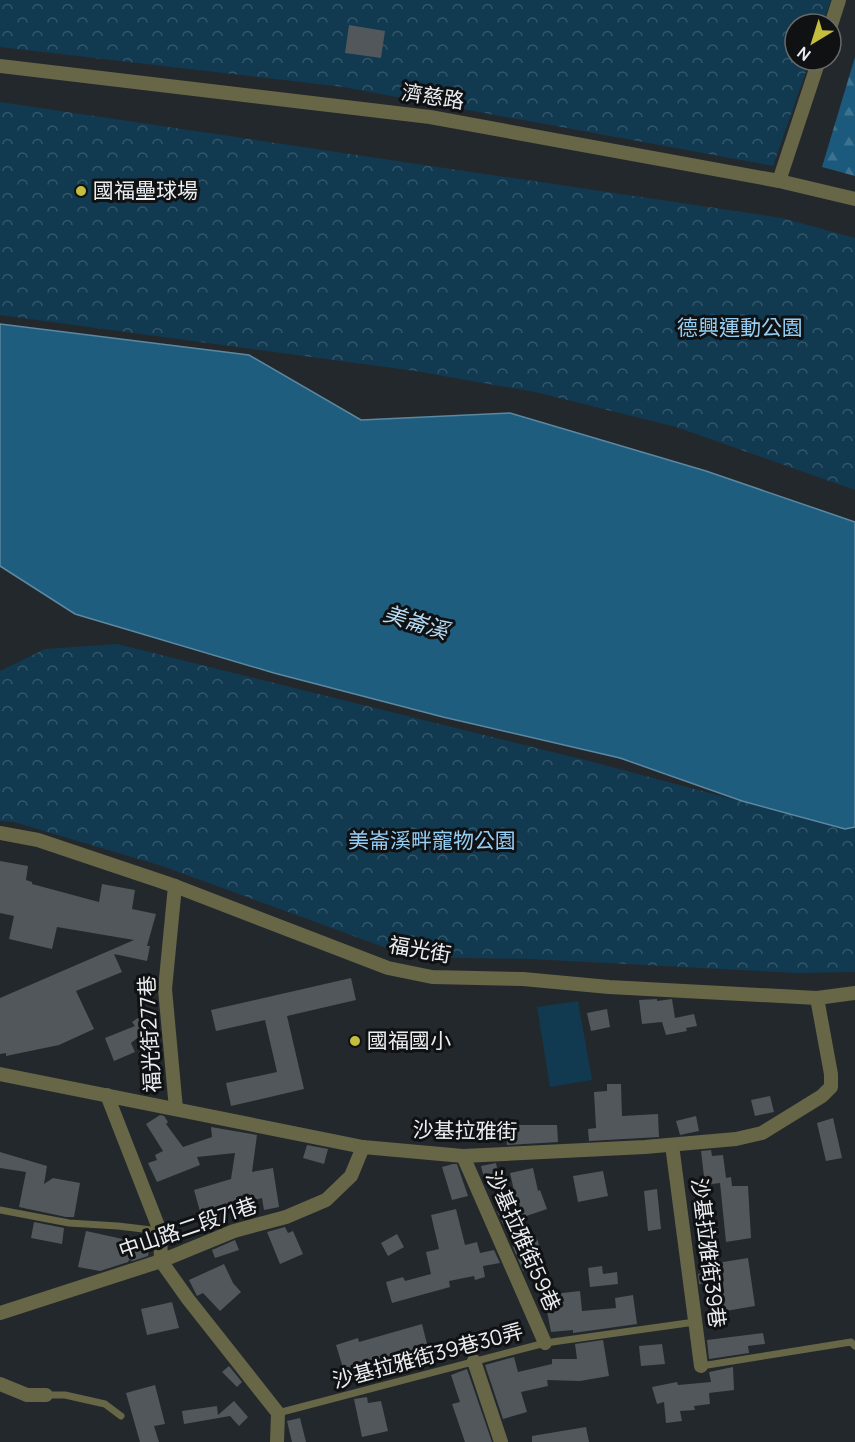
<svg xmlns="http://www.w3.org/2000/svg" width="855" height="1442" viewBox="0 0 855 1442" font-family="Manrope,'Noto Sans TC',sans-serif">
  <style>
    .grass { fill: #113950 }
    .forest { fill: url(#forest-firs) }
    .park { fill: url(#park-crowns) }
    .water { fill: #1f5d7f; stroke: #5c88a1; stroke-width: 1.5 }
    .building { fill: #51575a }
    .lines { fill: none; stroke-linecap: round; stroke-linejoin: round }
    .lane { stroke: #676646; stroke-width: 7 }
    .street { stroke: #676646; stroke-width: 14 }
    .poi-dot { fill: #c4bd3e; stroke: #0f1112; stroke-width: 2 }
    .labels { text-anchor: middle; stroke-width: 6; stroke-linejoin: round; paint-order: stroke }
    .street-label { font-size: 21px; fill: #ebeef1; stroke: #0f1112 }
    .poi-label { font-size: 21px; fill: #ebeef1; stroke: #0f1112; text-anchor: start }
    .park-label { font-size: 21px; fill: #94cef5; stroke: #0f1112 }
    .water-label { font-size: 22px; font-style: italic; fill: #b6dcf6; stroke: #0f1112 }
  </style>
  <defs>
    <pattern id="forest-firs" width="22" height="20" patternUnits="userSpaceOnUse" patternTransform="scale(1.5)"><rect width="22" height="20" fill="#1b5a7c"/><path d="M5 1l3.5 6h-7zM16 11l3.5 6h-7z" fill="#3c728f"/></pattern>
    <pattern id="park-crowns" width="20" height="18" patternUnits="userSpaceOnUse" patternTransform="scale(1.5)"><rect width="20" height="18" fill="#113950"/><path d="M2 6a3 3 0 1 1 6 0M12 15a3 3 0 1 1 6 0" fill="none" stroke="#34566a"/></pattern>
  </defs>
  <rect width="100%" height="100%" fill="#23282c"/>
  <polygon class="grass" points="578,1001 592,1080 550,1087 537,1007"/>
  <polygon class="forest" points="855,57 855,176 822,167"/>
  <g class="park">
    <polygon points="0,0 831,0 822,24 795,24 795,60 810,60 773,166 343,87 0,47"/>
    <polygon points="0,102 782,218 855,238 855,490 676,427 535,392 415,371 0,315"/>
    <polygon points="117,644 589,761 834,826 855,828 855,972 796,973 531,959 411,957 162,866 14,822 0,821 0,671 45,649"/>
  </g>
  <polygon class="water" points="0,324 249,355 361,420 510,413 706,471 855,522 855,827 845,829 742,801 620,758 443,717 274,673 75,614 0,566"/>
  <g class="building">
    <polygon points="349,25 385,31 381,58 345,53"/>
    <polygon points="0,861 28,866 26,880 32,882 32,884 99,902 102,884 135,890 132,909 156,914 147,946 150,946 147,961 114,954 122,972 76,991 94,1029 59,1045 6,1056 6,1053 0,1054 0,998 134,940 57,927 52,949 9,939 14,916 0,913"/>
    <polygon points="351,978 356,1000 287,1016 304,1089 231,1106 226,1083 277,1072 265,1020 216,1031 211,1010"/>
    <polygon points="657,999 657,1001 672,999 675,1018 694,1014 697,1026 686,1028 687,1031 666,1035 662,1022 642,1024 639,1000"/>
    <polygon points="607,1009 610,1027 591,1031 587,1013"/>
    <polygon points="142,1015 147,1021 158,1016 159,1021 131,1043 135,1052 114,1061 105,1038 135,1026 132,1022"/>
    <polygon points="607,1084 621,1084 622,1116 658,1114 659,1137 589,1141 588,1129 596,1128 594,1092 607,1091"/>
    <polygon points="770,1096 774,1112 755,1116 751,1100"/>
    <polygon points="160,1115 164,1116 168,1122 166,1124 183,1147 212,1137 211,1127 257,1135 252,1172 273,1168 279,1207 264,1210 262,1198 201,1215 194,1190 231,1179 235,1153 197,1157 200,1165 157,1182 148,1163 157,1160 155,1155 163,1151 146,1124"/>
    <polygon points="696,1116 699,1131 680,1135 676,1121"/>
    <polygon points="833,1118 842,1158 826,1161 817,1123"/>
    <polygon points="517,1125 557,1125 558,1142 507,1145 506,1133 477,1139 474,1126"/>
    <polygon points="307,1145 328,1149 324,1164 303,1158"/>
    <polygon points="711,1150 712,1156 723,1155 726,1178 731,1177 732,1186 748,1186 751,1238 726,1242 720,1183 705,1185 701,1151"/>
    <polygon points="0,1152 47,1166 44,1184 53,1178 80,1183 74,1217 66,1217 19,1207 26,1172 0,1168"/>
    <polygon points="496,1163 500,1183 486,1186 481,1166"/>
    <polygon points="453,1164 457,1164 468,1196 452,1200 442,1167"/>
    <polygon points="533,1168 538,1191 540,1190 547,1209 503,1224 497,1211 517,1204 510,1173"/>
    <polygon points="603,1171 608,1196 578,1202 573,1176"/>
    <polygon points="657,1189 661,1229 648,1231 644,1191"/>
    <polygon points="456,1209 465,1245 477,1242 480,1253 494,1250 500,1263 483,1266 485,1277 475,1280 474,1276 449,1281 450,1287 392,1303 386,1282 403,1277 405,1281 431,1274 426,1252 439,1249 431,1215"/>
    <polygon points="34,1222 64,1228 62,1244 31,1238"/>
    <polygon points="285,1227 288,1233 293,1231 303,1254 280,1264 267,1232"/>
    <polygon points="86,1231 150,1245 148,1256 133,1261 129,1260 128,1262 100,1271 78,1267"/>
    <polygon points="397,1234 404,1247 388,1256 381,1243"/>
    <polygon points="537,1238 544,1264 523,1271 512,1245"/>
    <polygon points="235,1240 239,1250 215,1258 212,1250"/>
    <polygon points="748,1258 755,1306 714,1313 707,1283 699,1284 698,1274 705,1273 704,1265"/>
    <polygon points="224,1264 233,1283 241,1292 220,1311 203,1293 197,1296 189,1280"/>
    <polygon points="602,1266 603,1274 617,1272 618,1284 590,1287 588,1268"/>
    <polygon points="580,1291 582,1311 616,1308 615,1298 633,1295 637,1324 573,1333 573,1330 551,1332 544,1295"/>
    <polygon points="172,1302 179,1328 147,1335 141,1309"/>
    <polygon points="422,1324 432,1364 377,1378 376,1372 347,1381 336,1345 358,1338 359,1342"/>
    <polygon points="763,1333 765,1344 748,1346 749,1353 709,1359 707,1340"/>
    <polygon points="603,1340 609,1376 580,1381 547,1380 548,1386 521,1392 527,1412 503,1419 485,1365 514,1357 518,1372 552,1364 552,1359 577,1359 575,1344"/>
    <polygon points="662,1344 665,1364 641,1366 639,1346"/>
    <polygon points="229,1366 242,1382 237,1387 222,1372"/>
    <polygon points="733,1367 734,1390 709,1393 710,1404 694,1406 695,1410 680,1411 682,1421 666,1423 664,1402 657,1404 652,1387 677,1382 678,1385 711,1382 709,1372"/>
    <polygon points="467,1369 492,1442 465,1442 452,1404 460,1402 451,1375"/>
    <polygon points="155,1385 165,1424 154,1426 159,1442 140,1442 126,1393"/>
    <polygon points="367,1397 368,1403 381,1401 388,1431 362,1437 354,1399"/>
    <polygon points="234,1401 248,1417 239,1426 230,1416 184,1424 182,1411 217,1406 218,1415"/>
    <polygon points="300,1418 306,1442 292,1442 287,1421"/>
    <polygon points="586,1427 589,1442 532,1442 532,1436"/>
  </g>
  <g class="lines">
    <g class="lane">
      <polyline points="0,1210 69,1223 118,1226 160,1231"/>
      <polyline points="701,1366 851,1342 855,1346"/>
      <polyline points="46,1395 65,1395 105,1404 121,1416"/>
      <polyline points="278,1413 545,1343 695,1322"/>
    </g>
    <g class="street">
      <polyline points="831,25 839,0"/>
      <polyline points="0,66 430,117 779,181 855,199"/>
      <polyline points="779,181 819,60"/>
      <polyline points="0,833 38,840 175,886 388,968 432,977 523,979 609,987 817,998 855,993"/>
      <polyline points="175,886 165,989 176,1109"/>
      <polyline points="0,1074 363,1147 463,1156 645,1147 736,1139 762,1133 822,1096 831,1087 831,1074 817,998"/>
      <polyline points="107,1095 160,1231 161,1261 188,1299 278,1413 277,1442"/>
      <polyline points="672,1145 701,1366"/>
      <polyline points="463,1156 545,1343"/>
      <polyline points="0,1313 161,1261 234,1231 286,1217 326,1200 351,1176 363,1147"/>
      <polyline points="474,1361 501,1442"/>
      <polyline points="0,1384 27,1395 46,1395"/>
    </g>
  </g>
  <g class="poi-dot">
    <circle cx="81" cy="191" r="6"/>
    <circle cx="355" cy="1041" r="6"/>
  </g>
  <g class="labels">
    <g class="street-label">
      <text transform="translate(433 97) rotate(9)" y="7">濟慈路</text>
      <text transform="translate(420 950) rotate(10)" y="7">福光街</text>
      <text transform="translate(150 1034) rotate(-93)" y="7">福光街277巷</text>
      <text transform="translate(465 1131) rotate(1)" y="7">沙基拉雅街</text>
      <text transform="translate(188 1228) rotate(-19)" y="7">中山路二段71巷</text>
      <text transform="translate(523 1241) rotate(66)" y="7">沙基拉雅街59巷</text>
      <text transform="translate(708 1253) rotate(83)" y="7">沙基拉雅街39巷</text>
      <text transform="translate(428 1356) rotate(-15)" y="7">沙基拉雅街39巷30弄</text>
    </g>
    <g class="poi-label">
      <text x="93" y="198">國福壘球場</text>
      <text x="367" y="1048">國福國小</text>
    </g>
    <g class="park-label">
      <text x="740" y="335">德興運動公園</text>
      <text x="432" y="848">美崙溪畔寵物公園</text>
    </g>
    <g class="water-label">
      <text transform="translate(416 622) rotate(17)" y="8">美崙溪</text>
    </g>
  </g>
  <g transform="translate(813 42) rotate(218)"><circle r="28" fill="#0f1112" stroke="#67696b" stroke-width="1.5"/>
  <path d="M0-4.5L10 22L0 15L-10 22Z" fill="#c4bd3e"/>
  <text y="-9" font-size="16" font-weight="bold" text-anchor="middle" fill="#ebeef1">N</text>
  </g>
</svg>
